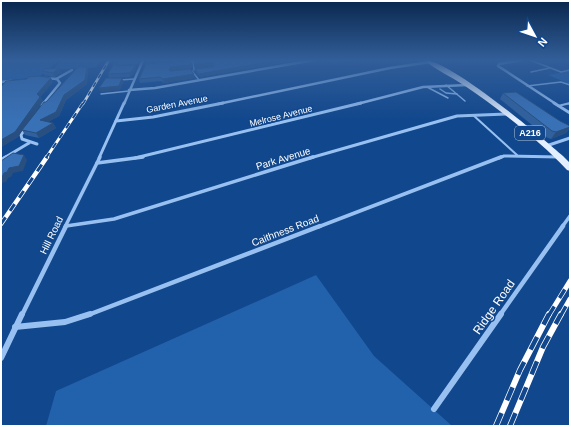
<svg xmlns="http://www.w3.org/2000/svg" width="571" height="427" viewBox="0 0 571 427" font-family="Arial,sans-serif">
  <style>
    .green { fill: #2261ab }
    .lines { fill: none; stroke-linecap: round; stroke-linejoin: round }
    .service-far1 { stroke: #98c1f2; stroke-width: 1.5 }
    .service { stroke: #98c1f2; stroke-width: 2 }
    .minor-far4 { stroke: #98c1f2; stroke-width: 2.5 }
    .minor-far3 { stroke: #98c1f2; stroke-width: 3 }
    .minor-far2 { stroke: #98c1f2; stroke-width: 3.5 }
    .minor-far1 { stroke: #98c1f2; stroke-width: 4.5 }
    .minor { stroke: #98c1f2; stroke-width: 6 }
    .primary { fill: #e3eeff; fill-rule: evenodd }
    .rail-far4-casing { stroke: #fff; stroke-width: 2.5 }
    .rail-far3-casing { stroke: #fff; stroke-width: 3 }
    .rail-far2-casing { stroke: #fff; stroke-width: 4.5 }
    .rail-far1-casing { stroke: #fff; stroke-width: 5 }
    .rail-casing { stroke: #fff; stroke-width: 6 }
    .rail-far4 { stroke: #11478c; stroke-width: 1.5; stroke-dasharray: 5; stroke-linecap: butt }
    .rail-far3 { stroke: #11478c; stroke-width: 2; stroke-dasharray: 6; stroke-linecap: butt }
    .rail-far2 { stroke: #11478c; stroke-width: 3; stroke-dasharray: 8; stroke-linecap: butt }
    .rail-far1 { stroke: #11478c; stroke-width: 3.5; stroke-dasharray: 10; stroke-linecap: butt }
    .rail { stroke: #11478c; stroke-width: 4.5; stroke-dasharray: 14; stroke-linecap: butt }
    .wall { fill: #31619d }
    .shaded-wall { fill: #284f7f }
    .building { fill: #3971b6; stroke: #284f7f }
    .labels { text-anchor: middle; stroke-width: 3; stroke-linejoin: round; paint-order: stroke }
    .far-street-label { font-size: 9px; fill: #fff; stroke: #11478c }
    .shield { fill: #11478c; stroke: #b8c8dc; stroke-width: 1 }
    .shield-label { font-size: 9px; font-weight: bold; fill: #fff }
    .street-label { font-size: 10px; fill: #fff; stroke: #11478c }
    .near-street-label { font-size: 12px; fill: #fff; stroke: #11478c }
  </style>
  <rect width="100%" height="100%" fill="#11478c"/>
  <g class="green">
    <polygon points="1,60 59,60 39,77 1,81"/>
    <polygon points="63,60 100,60 97,67 52,70"/>
    <polygon points="570,71 570,84 548,75"/>
    <polygon points="316,275 374,356 451,425 450,426 46,426 56,391"/>
  </g>
  <g class="lines">
    <g class="service-far1">
      <polyline points="530,60 561,72 570,70"/>
      <polyline points="193,61 194,70"/>
      <polyline points="192,71 199,80"/>
      <polyline points="531,72 550,68"/>
      <polyline points="120,80 134,79"/>
      <polyline points="446,85 465,101"/>
      <polyline points="527,86 561,82 570,85"/>
      <polyline points="427,87 448,98"/>
      <polyline points="440,89 446,93 457,94"/>
      <polyline points="101,94 129,91"/>
      <polyline points="568,104 570,103"/>
    </g>
    <g class="service">
      <polyline points="558,106 570,103"/>
      <polyline points="473,115 517,155"/>
    </g>
    <g class="minor-far4">
      <polyline points="522,60 499,64 498,66 556,104"/>
      <polyline points="186,62 207,60"/>
      <polyline points="56,79 72,70"/>
      <polyline points="1,82 11,81"/>
      <polyline points="129,90 155,88 314,60"/>
      <polyline points="43,104 60,83 57,79 45,78"/>
      <polyline points="124,104 143,60"/>
      <polyline points="218,104 390,68 430,62"/>
      <polyline points="357,104 423,87 467,85"/>
    </g>
    <g class="minor-far3">
      <polyline points="554,103 570,113"/>
      <polyline points="42,105 44,103"/>
      <polyline points="116,121 153,117 223,103"/>
      <polyline points="26,127 21,135 22,139 37,144"/>
      <polyline points="546,146 570,138"/>
      <polyline points="4,158 29,143"/>
      <polyline points="99,158 124,103"/>
      <polyline points="135,158 361,103"/>
      <polyline points="310,158 457,116 506,114"/>
      <polyline points="499,158 504,156 558,157"/>
    </g>
    <g class="minor-far2">
      <polyline points="1,160 6,157"/>
      <polyline points="97,163 143,157"/>
      <polyline points="66,226 114,219 313,157"/>
      <polyline points="65,227 100,157"/>
      <polyline points="318,227 501,157"/>
      <polyline points="562,227 570,216"/>
    </g>
    <g class="minor-far1">
      <polyline points="22,315 66,226"/>
      <polyline points="88,315 320,226"/>
      <polyline points="500,315 563,226"/>
    </g>
    <g class="minor">
      <polyline points="15,327 65,322 90,314"/>
      <polyline points="1,358 22,314"/>
      <polyline points="434,409 501,314"/>
    </g>
    <path class="primary" d="M424,60C450,60 540,136 563,156L570,163V171L567,170C539,140 499,109 465,86C452,77 436,70 424,60Z"/>
    <g class="rail-far4-casing">
      <polyline id="rail-far4" points="83,104 109,60"/>
    </g>
    <g class="rail-far3-casing">
      <polyline id="rail-far3" points="46,158 83,103"/>
    </g>
    <g class="rail-far2-casing">
      <polyline id="rail-far2" points="1,224 47,157"/>
    </g>
    <g class="rail-far1-casing">
      <g id="rail-far1">
        <polyline points="549,315 570,281"/>
        <polyline points="561,315 570,299"/>
      </g>
    </g>
    <g class="rail-casing">
      <g id="rail">
        <polyline points="496,426 520,370 549,314"/>
        <polyline points="510,426 543,347 561,314"/>
      </g>
    </g>
    <use href="#rail-far4" class="rail-far4"/>
    <use href="#rail-far3" class="rail-far3"/>
    <use href="#rail-far2" class="rail-far2"/>
    <use href="#rail-far1" class="rail-far1"/>
    <use href="#rail" class="rail"/>
  </g>
  <g class="wall">
    <polygon points="116,60 141,60 138,64 118,65 117,66 135,65 136,68 134,73 130,77 109,78 108,74"/>
    <polygon points="195,60 297,60 200,77 196,72 195,69 213,67 213,66 196,68"/>
    <polygon points="328,60 350,60 334,63"/>
    <polygon points="146,64 192,68 171,71 194,78 164,83 161,81 140,83 139,79"/>
    <polygon points="87,67 88,71 87,84 66,100 59,116 48,122 53,123 56,128 39,138 25,135 22,130 18,137 1,147 1,87 53,82 40,97 43,101 24,128 46,102"/>
    <polygon points="42,71 61,72 55,77 44,75"/>
    <polygon points="503,93 570,126 570,128 566,133 551,139 548,138 500,99"/>
  </g>
  <g class="shaded-wall">
    <polygon points="137,60 141,60 138,64"/>
    <polygon points="144,60 175,60 149,62 149,60 145,63"/>
    <polygon points="278,60 297,60 200,77 199,74"/>
    <polygon points="334,60 350,60 334,63"/>
    <polygon points="117,61 118,65 116,66 115,63"/>
    <polygon points="190,61 192,68 171,71 170,74 169,70 170,67"/>
    <polygon points="213,62 213,66 196,68 195,64"/>
    <polygon points="135,65 136,68 134,73 130,77 129,73"/>
    <polygon points="87,67 88,71 87,84 66,100 59,116 43,125 40,120 64,95"/>
    <polygon points="59,68 61,72 55,77 53,73"/>
    <polygon points="194,74 194,78 164,83 163,79"/>
    <polygon points="51,78 53,82 40,97 43,101 18,137 1,147 1,140 37,94"/>
    <polygon points="122,78 124,82 120,90 101,92 99,88"/>
    <polygon points="53,123 56,128 39,138 36,133"/>
    <polygon points="570,127 566,133 551,139 556,132"/>
    <polygon points="24,155 27,160 23,171 13,173 11,177 8,178 6,182 1,183 1,178 4,173"/>
  </g>
  <g class="building">
    <polygon points="116,60 137,60 117,61 115,63 117,66 135,65 133,70 129,73 108,74"/>
    <polygon points="195,60 278,60 199,74 195,69 213,67 215,65 213,62 195,64"/>
    <polygon points="190,61 191,65 170,67 169,70 171,71 190,69 194,74 163,79 160,77 139,79 146,64"/>
    <polygon points="78,67 87,67 85,80 64,95 56,112 40,120 53,123 36,133 22,130 44,102 46,102"/>
    <polygon points="59,68 53,73 42,71 44,69"/>
    <polygon points="38,76 51,78 37,94 40,97 15,132 1,140 1,87 6,81 27,79 28,77"/>
    <polygon points="106,78 122,78 119,86 99,88"/>
    <polygon points="516,92 560,121 570,126 570,127 556,132 552,131 503,93"/>
    <polygon points="13,153 24,155 19,166 9,168 7,172 4,173 2,177 1,178 1,161"/>
  </g>
  <linearGradient id="sky" x2="0" y2="1"><stop stop-color="#09274d"/><stop offset="0.5" stop-color="#325e99"/><stop offset="1" stop-color="#325e99" stop-opacity="0"/></linearGradient>
  <rect width="571" height="120" fill="url(#sky)"/>
  <g class="labels">
    <g class="far-street-label">
      <text transform="translate(177 104) rotate(-11)" y="3">Garden Avenue</text>
      <text transform="translate(281 116) rotate(-14)" y="3">Melrose Avenue</text>
    </g>
    <rect class="shield" x="515" y="126" width="30" height="14" rx="3"/>
    <g class="shield-label">
      <text x="530" y="136">A216</text>
    </g>
    <g class="street-label">
      <text transform="translate(283 158) rotate(-17)" y="4">Park Avenue</text>
      <text transform="translate(285 230) rotate(-21)" y="4">Caithness Road</text>
      <text transform="translate(51 235) rotate(-64)" y="4">Hill Road</text>
    </g>
    <g class="near-street-label">
      <text transform="translate(494 307) rotate(-55)" y="4">Ridge Road</text>
    </g>
  </g>
  <rect width="571" height="427" fill="none" stroke="#ffffff" stroke-width="4"/>
  <g transform="translate(535 36) rotate(130)" stroke="#11478c" stroke-width="3" paint-order="stroke">
  <path d="M0-3L7 15L0 10L-7 15Z" fill="#ffffff"/>
  <text y="-6" font-size="11" font-weight="bold" text-anchor="middle" fill="#ffffff">N</text>
  </g>
</svg>
